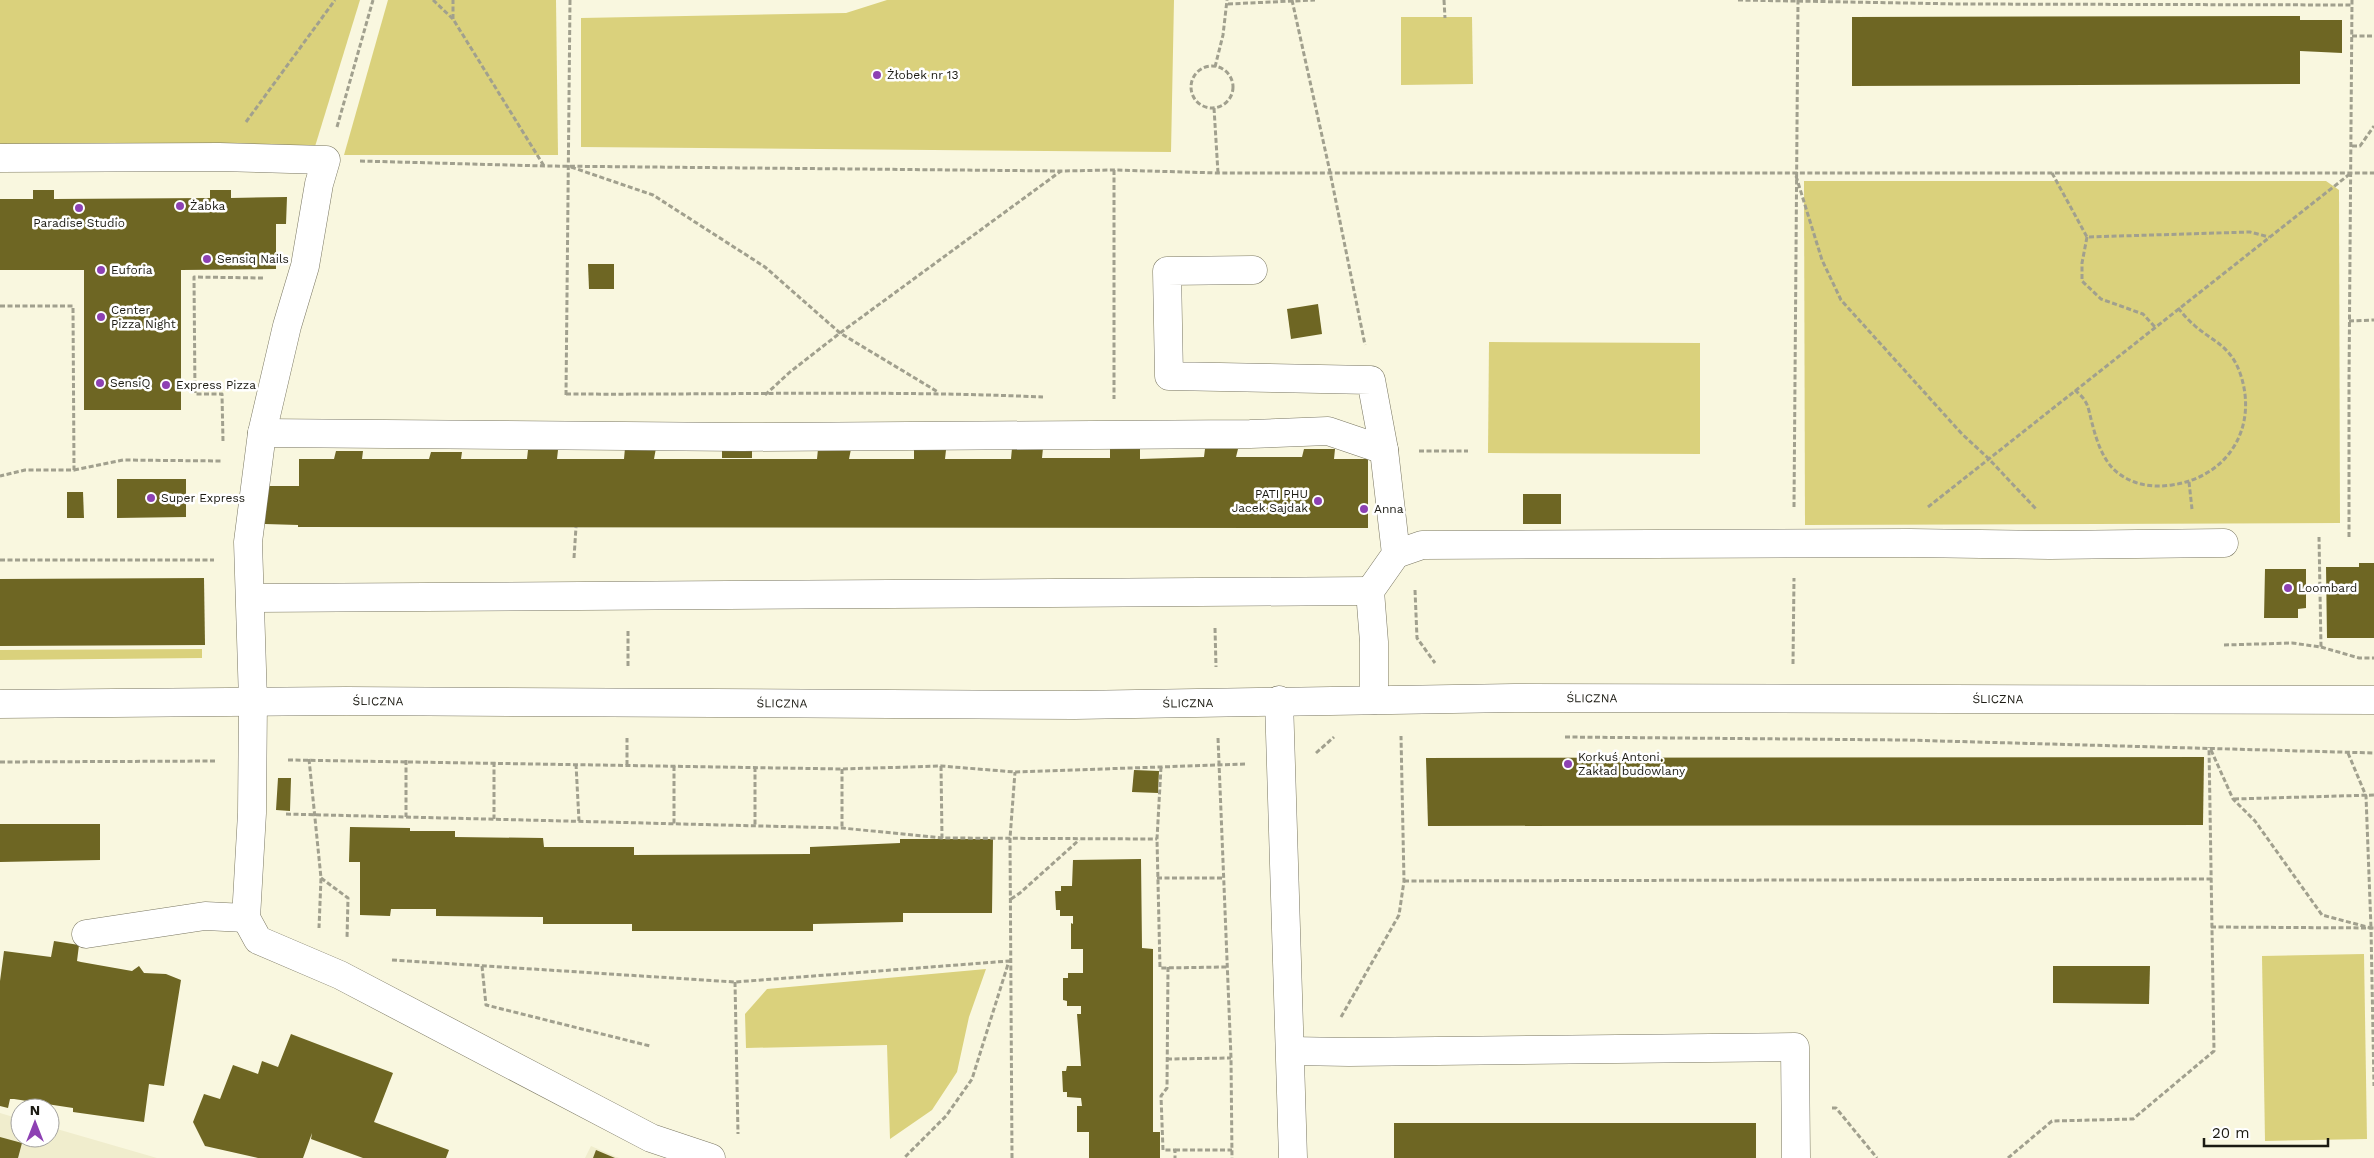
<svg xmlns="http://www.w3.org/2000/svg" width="2374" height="1158" viewBox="0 0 2374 1158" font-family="'Work Sans',sans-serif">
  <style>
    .built { fill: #f0edcd }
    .green { fill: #dad17c }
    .building { fill: #6e6623 }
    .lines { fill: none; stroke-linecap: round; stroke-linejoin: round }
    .minor-casing { stroke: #7a7762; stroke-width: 29 }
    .path { stroke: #a1a08e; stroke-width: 3; stroke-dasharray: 5 2.5; stroke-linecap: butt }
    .minor { stroke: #fff; stroke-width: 28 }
    .poi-dot { fill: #8d41b3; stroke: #fff; stroke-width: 2 }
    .labels { text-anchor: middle; stroke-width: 5; stroke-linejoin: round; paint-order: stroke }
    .poi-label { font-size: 12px; fill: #1b1a12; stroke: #fff; text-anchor: start }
    .street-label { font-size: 12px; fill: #1b1a12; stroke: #fff }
  </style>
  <rect width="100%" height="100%" fill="#f9f7df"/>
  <g class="built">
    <polygon points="0,1113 20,1119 20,1138 50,1138 50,1127 157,1158 0,1158"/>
    <polygon points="591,1146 619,1158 585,1158"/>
  </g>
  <g class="green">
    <polygon points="0,0 360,0 313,153 0,148"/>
    <polygon points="388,0 556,0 558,155 344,155"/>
    <polygon points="887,0 1174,0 1171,152 581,147 581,18 846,13"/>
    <polygon points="1401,17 1472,17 1473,84 1401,85"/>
    <polygon points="1804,181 2326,181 2339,190 2340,523 1805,525"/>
    <polygon points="1489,342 1700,343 1700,454 1488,453"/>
    <polygon points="202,649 202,658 0,660 0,650"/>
    <polygon points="2364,954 2367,1139 2265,1141 2262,956"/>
    <polygon points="986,969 969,1017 957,1072 932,1110 890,1139 887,1045 746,1048 745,1014 767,989"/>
  </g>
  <g class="building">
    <polygon points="2300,16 2300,20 2342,20 2342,53 2300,51 2300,84 1852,86 1852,17"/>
    <polygon points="33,190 54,190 54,199 210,198 210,190 231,190 231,198 287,197 286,224 276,224 276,269 181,270 181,410 84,410 84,270 0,270 0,199 33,199"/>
    <polygon points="588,264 614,264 614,289 589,289"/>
    <polygon points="1318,304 1322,334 1291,339 1287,309"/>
    <polygon points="625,448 656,448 654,459 817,459 818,449 851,449 849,459 914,459 914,450 946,450 945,459 1011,459 1012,448 1043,448 1042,458 1110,458 1110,448 1140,448 1140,459 1204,457 1205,449 1238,449 1236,457 1302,457 1304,449 1335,449 1334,459 1368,459 1368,528 298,527 298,525 265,524 266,486 299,486 299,459 334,459 336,451 363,451 362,459 429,459 431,452 462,452 461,459 527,459 528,450 558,450 557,459 624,459"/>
    <rect x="722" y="450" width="30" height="8"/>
    <polygon points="117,479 186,479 186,517 117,518"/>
    <polygon points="67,492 83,492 84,518 67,518"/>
    <rect x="1523" y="494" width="38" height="30"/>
    <polygon points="2359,563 2374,563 2374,638 2327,638 2326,567 2359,567"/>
    <polygon points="2265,569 2306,569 2306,608 2298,609 2298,618 2264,618"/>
    <polygon points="204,578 205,645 0,646 0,579"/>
    <polygon points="2204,757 2203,825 1428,826 1426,758"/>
    <polygon points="1134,770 1159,771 1158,793 1132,792"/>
    <polygon points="278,778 291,778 290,811 276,810"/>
    <polygon points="0,824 100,824 100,860 0,862"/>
    <polygon points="350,827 410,828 410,831 455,831 455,837 543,838 544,847 634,847 634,855 810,854 810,847 900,843 900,839 993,839 992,913 903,913 903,922 813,924 813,931 632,931 632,924 543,924 543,917 436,916 436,909 391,909 390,916 360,915 360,862 349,862"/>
    <polygon points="1141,859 1142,948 1153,949 1153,1132 1160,1132 1160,1158 1089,1158 1089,1132 1077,1132 1077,1106 1082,1106 1081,1098 1067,1097 1067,1092 1063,1092 1062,1071 1066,1071 1067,1066 1081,1066 1077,1014 1081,1014 1081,1006 1067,1006 1067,1001 1063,1000 1063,978 1068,978 1068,973 1083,973 1083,949 1071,949 1071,923 1073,924 1073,916 1060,916 1060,910 1056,910 1055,891 1061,891 1061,886 1072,886 1073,860"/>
    <polygon points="54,941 79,945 77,961 81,962 132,971 139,966 144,973 166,974 181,980 164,1086 149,1084 144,1122 73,1112 73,1108 14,1099 10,1099 8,1108 0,1106 0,981 4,951 51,957"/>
    <polygon points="2053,966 2150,966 2149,1004 2053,1003"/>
    <polygon points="291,1034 393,1073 374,1122 449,1150 446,1158 363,1158 311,1139 312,1133 303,1158 258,1158 205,1146 193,1122 204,1094 220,1099 233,1065 258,1074 262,1061 278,1067"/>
    <rect x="1394" y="1123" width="362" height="35"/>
    <polygon points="0,1137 22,1143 18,1158 0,1158"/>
    <polygon points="596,1150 615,1158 593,1158"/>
  </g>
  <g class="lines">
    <g class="minor-casing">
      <g id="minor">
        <polyline points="0,158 219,157 326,160 319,184 305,266 287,326 262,433 248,542 253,701 252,813 246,918 258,940 340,975 651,1138 711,1158"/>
        <polyline points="1253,270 1167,271 1169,376 1371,380 1384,450 1396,554 1370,591 1374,642 1374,700"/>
        <polyline points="262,433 743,437 1250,434 1328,431 1384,450"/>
        <polyline points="1396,554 1422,545 1910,543 2050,545 2224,543"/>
        <polyline points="252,598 1370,591"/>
        <polyline points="1279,700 1293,1158"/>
        <path id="s1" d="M0,704L346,701L1075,705L1514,698L2374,700"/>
        <polyline points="86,934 205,916 246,918"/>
        <polyline points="1291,1051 1349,1052 1795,1047 1796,1158"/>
      </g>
    </g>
    <g class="path">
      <polyline points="433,0 453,19 544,166"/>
      <polyline points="1292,0 1330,172 1365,345"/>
      <polyline points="1444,0 1445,18"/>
      <polyline points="1738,0 1959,4 2352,5"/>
      <polyline points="1228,4 1315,0"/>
      <polyline points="453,19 453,0"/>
      <polyline points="2352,36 2374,36"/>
      <circle cx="1212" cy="87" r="21"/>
      <polyline points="1215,67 1223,35 1227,0"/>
      <polyline points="1214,108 1218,173"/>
      <polyline points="246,122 335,0"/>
      <polyline points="337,127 373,0"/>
      <polyline points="2352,146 2360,146 2374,126"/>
      <polyline points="360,161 545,166 1061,171 1114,170 1218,173 2374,173"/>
      <polyline points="571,167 653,195 765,267 840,333 938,392"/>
      <polyline points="1114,170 1114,399"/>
      <polyline points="2052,173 2087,237 2250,232 2269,237"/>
      <polyline points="1796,176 1822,260 1841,300 1962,434 1988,458 2036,509"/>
      <polyline points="2087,237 2082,263 2082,281 2101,299 2143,314 2155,327"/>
      <polyline points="0,306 73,306 74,470 25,470 0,476"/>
      <polyline points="2349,321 2374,320"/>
      <path d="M2075,390C2078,393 2083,397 2085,401C2088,405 2089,411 2090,415C2095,435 2101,460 2118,473C2134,485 2152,488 2172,485C2228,477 2259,427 2240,373C2230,345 2213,342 2194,325C2188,320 2183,314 2178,308"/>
      <path d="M566,394C725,395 884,390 1043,397"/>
      <polyline points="566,395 570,0"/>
      <polyline points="765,395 790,372 840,333 1061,171"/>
      <polyline points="223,441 222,394 195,394 194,277 263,278"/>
      <polyline points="1419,451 1468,451"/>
      <polyline points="74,470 123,460 222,461"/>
      <polyline points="2189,482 2192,509"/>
      <polyline points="1794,507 1798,0"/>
      <polyline points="1928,507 2351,173"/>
      <polyline points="2349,537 2349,382 2352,0"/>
      <polyline points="574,558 576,527"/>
      <polyline points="0,560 214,560"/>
      <polyline points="1415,590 1417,638 1435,663"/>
      <polyline points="1215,628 1216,667"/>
      <polyline points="2224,645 2292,643 2321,647 2319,537"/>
      <polyline points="2321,647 2359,658 2374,658"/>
      <polyline points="1793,664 1794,578"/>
      <polyline points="628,666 628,630"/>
      <polyline points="1565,737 1904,740 2374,753"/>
      <polyline points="1218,738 1231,1058 1232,1158"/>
      <polyline points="2211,750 2233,799 2255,821 2322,915 2371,928 2374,1086"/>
      <polyline points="1316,753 1334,737"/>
      <polyline points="2348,753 2366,796 2371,928"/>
      <polyline points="309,759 321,878 319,928"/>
      <polyline points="288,760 842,769 941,766 1015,772 1246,764"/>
      <polyline points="406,760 406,817"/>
      <polyline points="0,762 217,761"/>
      <polyline points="494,762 494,819"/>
      <polyline points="576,764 579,821"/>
      <polyline points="627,765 627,738"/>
      <polyline points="674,766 674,824"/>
      <polyline points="941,766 942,838"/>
      <polyline points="755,767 755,826"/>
      <polyline points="1161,767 1157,839 1160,968 1227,967"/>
      <polyline points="842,769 842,828"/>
      <polyline points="2234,799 2374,795"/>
      <polyline points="286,814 842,828 942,838 1157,839"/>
      <polyline points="321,878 348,898 347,939"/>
      <polyline points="1157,878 1224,878"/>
      <polyline points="1404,881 2213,879"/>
      <polyline points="1011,899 1020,893 1079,840"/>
      <polyline points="2211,927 2374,928"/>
      <polyline points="392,960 735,982 1009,961 972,1079 946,1116 904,1158"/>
      <polyline points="482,966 486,1005 650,1046"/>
      <polyline points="1168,967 1167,1088 1161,1096 1163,1150 1175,1150 1175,1158"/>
      <polyline points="735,982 738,1134"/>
      <polyline points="1341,1017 1399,915 1404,881 1401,736"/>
      <polyline points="1167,1059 1231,1058"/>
      <polyline points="1832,1108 1836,1108 1877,1158"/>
      <polyline points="1175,1150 1232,1150"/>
      <polyline points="1012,1158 1010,838 1015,772"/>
      <polyline points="2008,1158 2052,1121 2133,1119 2214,1051 2209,747"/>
    </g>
    <use href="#minor" class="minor"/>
  </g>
  <g class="poi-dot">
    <circle cx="877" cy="75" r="5"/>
    <circle cx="180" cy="206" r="5"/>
    <circle cx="79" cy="208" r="5"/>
    <circle cx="207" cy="259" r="5"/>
    <circle cx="101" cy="270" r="5"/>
    <circle cx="101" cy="317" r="5"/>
    <circle cx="100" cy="383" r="5"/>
    <circle cx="166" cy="385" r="5"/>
    <circle cx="151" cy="498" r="5"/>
    <circle cx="1318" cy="501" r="5"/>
    <circle cx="1364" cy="509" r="5"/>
    <circle cx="2288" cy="588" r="5"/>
    <circle cx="1568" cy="764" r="5"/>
  </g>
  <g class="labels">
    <g class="poi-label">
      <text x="887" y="79">Żłobek nr 13</text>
      <text x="190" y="210">Żabka</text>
      <text x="79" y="227" text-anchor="middle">Paradise Studio</text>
      <text x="217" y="263">Sensiq Nails</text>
      <text x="111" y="274">Euforia</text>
      <text x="111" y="314">Center<tspan x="111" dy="14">Pizza Night</tspan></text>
      <text x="110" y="387">SensiQ</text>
      <text x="176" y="389">Express Pizza</text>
      <text x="1308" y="498" text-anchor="end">PATI PHU<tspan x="1308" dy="14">Jacek Sajdak</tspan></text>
      <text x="161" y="502">Super Express</text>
      <text x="1374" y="513">Anna</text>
      <text x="2298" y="592">Loombard</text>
      <text x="1578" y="761">Korkuś Antoni.<tspan x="1578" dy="14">Zakład budowlany</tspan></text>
    </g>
    <g class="street-label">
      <text dy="4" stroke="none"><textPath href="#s1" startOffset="1592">ŚLICZNA</textPath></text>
      <text dy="4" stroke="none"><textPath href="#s1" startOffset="1998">ŚLICZNA</textPath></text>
      <text dy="4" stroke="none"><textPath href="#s1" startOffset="378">ŚLICZNA</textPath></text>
      <text dy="4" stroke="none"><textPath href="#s1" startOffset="1188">ŚLICZNA</textPath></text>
      <text dy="4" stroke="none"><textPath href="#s1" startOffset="782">ŚLICZNA</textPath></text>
    </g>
  </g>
  <g transform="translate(35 1123)"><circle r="24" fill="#ffffff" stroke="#a4a3a0"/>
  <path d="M0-4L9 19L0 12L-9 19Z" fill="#8d41b3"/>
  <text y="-8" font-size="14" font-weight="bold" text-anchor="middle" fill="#1b1a12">N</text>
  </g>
  <path d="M2204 1138v8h124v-8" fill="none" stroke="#1b1a12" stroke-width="2.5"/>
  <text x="2212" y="1138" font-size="15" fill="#1b1a12" stroke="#ffffff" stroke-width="4" paint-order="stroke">20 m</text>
</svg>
